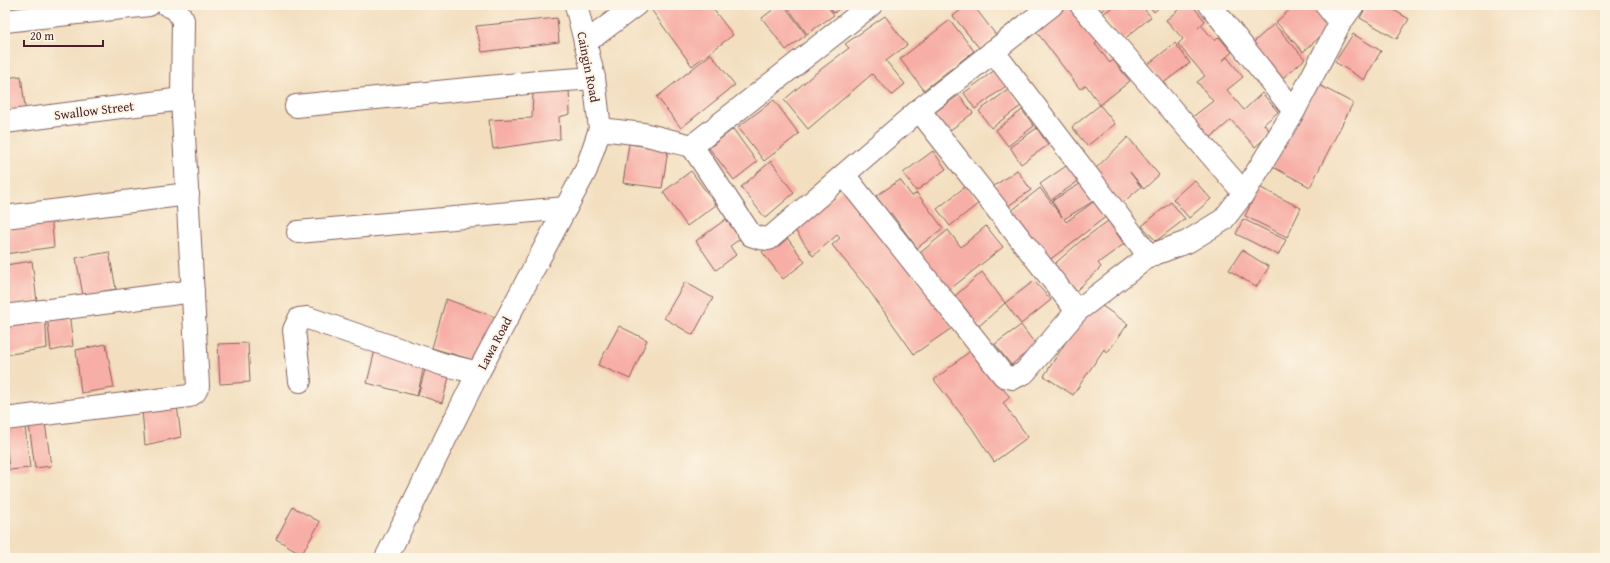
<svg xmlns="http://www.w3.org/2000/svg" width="1610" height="563" viewBox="0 0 1610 563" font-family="'Gentium Book Plus',serif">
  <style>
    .building { fill: #f7aea6 }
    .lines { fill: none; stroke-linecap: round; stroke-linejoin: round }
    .minor-casing { stroke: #85625f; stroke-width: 24 }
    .minor { stroke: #fff; stroke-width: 22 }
    .labels { text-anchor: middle; stroke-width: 4; stroke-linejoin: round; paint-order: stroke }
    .street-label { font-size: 13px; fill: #4a1f2b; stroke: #fcf5e5 }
  </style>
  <rect width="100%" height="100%" fill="#fcf5e5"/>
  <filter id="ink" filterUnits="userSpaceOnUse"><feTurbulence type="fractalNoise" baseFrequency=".025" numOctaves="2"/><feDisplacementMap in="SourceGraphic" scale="8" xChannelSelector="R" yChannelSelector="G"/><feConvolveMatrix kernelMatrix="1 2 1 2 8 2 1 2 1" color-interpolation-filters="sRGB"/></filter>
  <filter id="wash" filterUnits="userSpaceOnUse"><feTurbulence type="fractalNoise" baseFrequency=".012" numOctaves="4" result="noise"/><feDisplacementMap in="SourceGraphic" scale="16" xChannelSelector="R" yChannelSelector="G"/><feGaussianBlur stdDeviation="0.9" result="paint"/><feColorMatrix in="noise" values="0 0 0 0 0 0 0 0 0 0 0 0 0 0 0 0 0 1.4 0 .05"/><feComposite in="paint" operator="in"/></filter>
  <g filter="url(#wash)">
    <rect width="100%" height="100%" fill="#f3dfc0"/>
    <g id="blocks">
      <g class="building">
        <polygon points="654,5 710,5 733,35 692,66 650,8"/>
        <polygon points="779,5 784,5 806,35 786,50 762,18"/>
        <polygon points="786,5 826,5 834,15 807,34"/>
        <polygon points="828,5 844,5 834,13"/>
        <polygon points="967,5 973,5 996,35 980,49 953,16"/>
        <polygon points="1091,5 1109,5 1097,14"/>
        <polygon points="1115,5 1141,5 1151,17 1123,40 1103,14"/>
        <polygon points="1149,5 1162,5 1154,12"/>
        <polygon points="1184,5 1192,5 1205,21 1198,28 1201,25 1215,41 1219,37 1232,52 1221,62 1227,57 1243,77 1227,90 1244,110 1262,93 1278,112 1264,124 1271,133 1255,147 1231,120 1208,140 1190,119 1213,101 1197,82 1205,76 1178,44 1183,39 1166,20"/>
        <polygon points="1295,5 1319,5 1335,23 1303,52 1276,22"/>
        <polygon points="1367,5 1385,5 1409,19 1397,39 1360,18"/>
        <polygon points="1067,6 1083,25 1087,22 1100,39 1095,44 1110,63 1113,60 1130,81 1100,105 1086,85 1080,89 1036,31"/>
        <polygon points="885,16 907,45 886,61 905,84 892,95 872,74 808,129 784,100 812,76 849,48 845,44"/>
        <polygon points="557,18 559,42 482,52 476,26"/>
        <polygon points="950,20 974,51 924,90 900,59"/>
        <polygon points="1274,24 1305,59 1277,83 1247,48"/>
        <polygon points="1353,34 1381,51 1364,80 1335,62"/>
        <polygon points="1175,43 1190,63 1162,84 1147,65"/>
        <polygon points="711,54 735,85 681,128 657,97"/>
        <polygon points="995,70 1006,86 975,109 964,93"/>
        <polygon points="21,76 26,114 5,117 5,78"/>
        <polygon points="1317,84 1353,103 1310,187 1273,167"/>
        <polygon points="569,88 570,114 559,117 560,139 493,149 489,120 532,118 533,93"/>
        <polygon points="1009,89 1021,106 991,128 979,111"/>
        <polygon points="959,95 973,113 945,134 931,115"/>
        <polygon points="774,100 799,134 764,161 738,127"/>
        <polygon points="1100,105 1115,124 1087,146 1072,127"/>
        <polygon points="1022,110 1034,126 1008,146 996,130"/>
        <polygon points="1037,128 1048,145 1021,164 1010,147"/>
        <polygon points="733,129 757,162 734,180 709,148"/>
        <polygon points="1128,137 1159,175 1144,189 1130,172 1141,187 1119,206 1093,171"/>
        <polygon points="629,144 668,150 662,188 623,183"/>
        <polygon points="933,151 946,169 916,191 903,173"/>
        <polygon points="771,161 794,193 765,218 741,187"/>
        <polygon points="1069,164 1080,180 1051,200 1040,184"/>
        <polygon points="1017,170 1031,190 1001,211 987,191"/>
        <polygon points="691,171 716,205 687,226 663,192"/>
        <polygon points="900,180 912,196 917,193 943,228 917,248 891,213 889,214 876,196"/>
        <polygon points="1194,180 1211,199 1189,218 1173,199"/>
        <polygon points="1083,182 1095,200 1064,219 1066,222 1096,200 1107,216 1048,261 1010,212 1040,188 1062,217 1052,201"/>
        <polygon points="966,186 979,203 950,226 937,209"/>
        <polygon points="848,187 935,303 952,328 914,354 868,289 832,245 840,238 837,235 813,256 795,230 817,209"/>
        <polygon points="1259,187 1301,208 1287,237 1245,216"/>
        <polygon points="1171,202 1185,219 1156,241 1142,226"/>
        <polygon points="51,215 54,247 5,254 5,220"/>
        <polygon points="726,219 740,239 730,246 736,255 716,270 696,241"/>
        <polygon points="1243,219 1286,240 1278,255 1236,234"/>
        <polygon points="1108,221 1124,244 1098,263 1101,267 1074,293 1052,266 1082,240"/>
        <polygon points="986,226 1003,247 949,290 920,253 948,230 961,247"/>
        <polygon points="785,235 805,262 783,279 762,252"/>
        <polygon points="1242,250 1269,267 1256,287 1229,270"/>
        <polygon points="109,252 116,289 83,295 76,258"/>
        <polygon points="32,261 37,302 5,306 5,265"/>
        <polygon points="982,272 1005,303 979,326 955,296"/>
        <polygon points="1034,281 1051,300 1021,324 1005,303"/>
        <polygon points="685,282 713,298 693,335 664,318"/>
        <polygon points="446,299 495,317 480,362 432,348"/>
        <polygon points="1095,301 1128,324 1107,353 1104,349 1073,395 1044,376 1074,329"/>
        <polygon points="69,312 73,346 51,351 47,315"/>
        <polygon points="45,313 47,348 5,355 5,319"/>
        <polygon points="1021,325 1036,345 1011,365 995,344"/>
        <polygon points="619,326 647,340 630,379 598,365"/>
        <polygon points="248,343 250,382 220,384 218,344"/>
        <polygon points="106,344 114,388 81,393 76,350"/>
        <polygon points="375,350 425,362 417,396 367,383"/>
        <polygon points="970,351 1010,397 1003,403 1028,437 994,462 972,428 934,380"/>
        <polygon points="427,363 451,370 442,403 418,395"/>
        <polygon points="177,405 181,437 145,445 142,410"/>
        <polygon points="45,422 51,466 35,468 29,425"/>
        <polygon points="25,427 30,468 9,470 5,430"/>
        <polygon points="293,507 320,522 302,554 276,539"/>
      </g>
    </g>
  </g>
  <g filter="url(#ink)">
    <use href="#blocks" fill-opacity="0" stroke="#85625f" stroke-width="1"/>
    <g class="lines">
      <g class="minor-casing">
        <g id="minor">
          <polyline points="1081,5 1244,193"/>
          <polyline points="1210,5 1294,111"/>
          <polyline points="1326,5 1340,23"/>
          <polyline points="5,21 149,5"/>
          <polyline points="585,43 636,5"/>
          <polyline points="993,51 1149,256"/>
          <polyline points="296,106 538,82 594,78"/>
          <polyline points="919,110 1077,311"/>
          <polyline points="5,122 182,99"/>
          <polyline points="600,129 643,134 692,146 871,5"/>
          <polyline points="692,146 751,235 760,238 769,239 919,110 1052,5"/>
          <polyline points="844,175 1004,376 1013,378 1024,373 1077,311 1149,256 1187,242 1223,220 1244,193 1294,111 1340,23 1353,5"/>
          <polyline points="5,217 188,194"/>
          <polyline points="298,232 566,208"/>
          <polyline points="5,316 193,291"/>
          <polyline points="300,381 294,330 299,319 308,318 442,364 478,373"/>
          <polyline points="5,419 189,396 195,392 198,386 182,99 183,20 176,9 167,5"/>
          <polyline points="386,558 478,373 586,170 600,129 594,78 576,5"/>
        </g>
      </g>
      <use href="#minor" class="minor"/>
    </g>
  </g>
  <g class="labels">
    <g class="street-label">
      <text transform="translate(589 67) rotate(79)" y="5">Caingin Road</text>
      <text transform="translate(94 110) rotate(-7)" y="5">Swallow Street</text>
      <text transform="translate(494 343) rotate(-62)" y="5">Lawa Road</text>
    </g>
  </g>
  <rect width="1610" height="563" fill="none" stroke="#fcf5e5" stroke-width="20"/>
  <path d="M24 40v6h79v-6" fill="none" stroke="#4a1f2b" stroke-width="2"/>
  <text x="30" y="40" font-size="12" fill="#4a1f2b" stroke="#fcf5e5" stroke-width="3" paint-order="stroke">20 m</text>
</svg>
